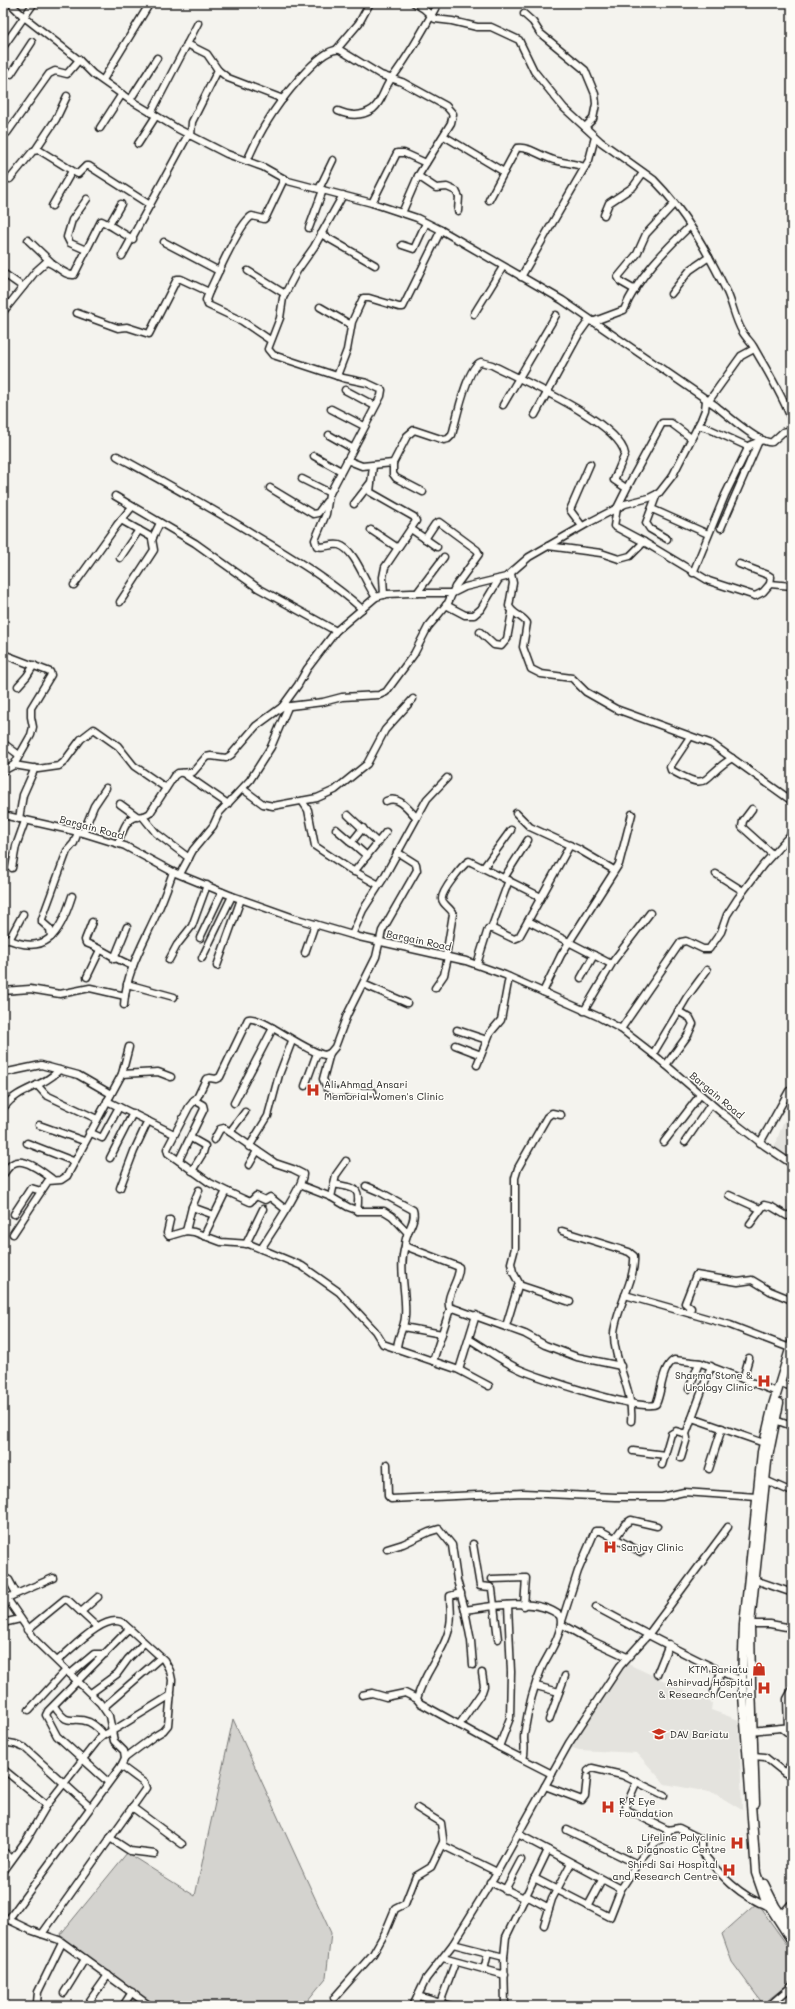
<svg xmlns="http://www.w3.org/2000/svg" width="795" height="2009" viewBox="0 0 795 2009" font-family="Mali,sans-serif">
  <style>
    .built { fill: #e4e3de }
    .green { fill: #d4d3cf; stroke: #787876 }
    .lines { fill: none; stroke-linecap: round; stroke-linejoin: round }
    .minor-casing { stroke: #1c1c1c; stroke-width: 9 }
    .major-casing { stroke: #1c1c1c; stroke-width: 11 }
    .minor { stroke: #fdfcf7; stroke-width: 6 }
    .major { stroke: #fdfcf7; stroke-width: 8 }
    .labels { text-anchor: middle; stroke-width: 3; stroke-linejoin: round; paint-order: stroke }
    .street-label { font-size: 10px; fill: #1c1c1c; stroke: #fdfcf7 }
    .poi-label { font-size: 10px; fill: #1c1c1c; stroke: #fdfcf7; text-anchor: end }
  </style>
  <rect width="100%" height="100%" fill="#f4f3ee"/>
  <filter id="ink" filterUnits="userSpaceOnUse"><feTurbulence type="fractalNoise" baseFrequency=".025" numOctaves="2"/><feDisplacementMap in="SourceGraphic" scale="8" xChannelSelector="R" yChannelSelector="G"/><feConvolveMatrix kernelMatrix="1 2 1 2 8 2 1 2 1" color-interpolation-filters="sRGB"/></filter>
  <g filter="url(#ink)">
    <g class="built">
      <polygon points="792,1107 792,1156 774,1148 783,1123"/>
      <polygon points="626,1663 712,1703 711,1710 739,1720 742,1810 714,1793 665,1784 637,1753 579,1750 569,1747"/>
    </g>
    <g class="green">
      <polygon points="233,1719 331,1933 326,1978 303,2006 281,2002 278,2006 140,2006 60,1935 127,1853 195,1896"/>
      <polygon points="757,1903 792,1952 792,1981 763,2004 732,1962 722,1934"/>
    </g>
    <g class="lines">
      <g class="minor-casing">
        <g id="minor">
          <path d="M10,3L24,17L79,60L93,74L130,100L178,129L227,154L263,167L288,181L372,203L417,218L441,230L562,300L716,406C726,414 760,445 772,442L783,432L792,430"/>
          <path d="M414,3L424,9L435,19L452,21L477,27H491L519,40L534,71L564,108L601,142L654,180C685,211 708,253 727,292C733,305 735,319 742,331C745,337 750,341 753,346C767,371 782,394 792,421"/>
          <polyline points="524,14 533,22 540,33 585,70 595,94 596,104 593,119 585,127"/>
          <polyline points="187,44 207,54 218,70 228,78 283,99"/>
          <polyline points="3,47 34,3"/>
          <polyline points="337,49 359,23 370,3"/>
          <polyline points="3,72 11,74 32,42"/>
          <polyline points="103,80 150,3"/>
          <polyline points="130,100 157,58"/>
          <path d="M338,111C350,116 361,117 373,109C383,101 384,87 392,78C410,54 424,29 438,3"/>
          <polyline points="151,113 198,23"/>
          <polyline points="100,128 122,94"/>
          <polyline points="3,134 7,133 49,74 55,71 67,74 79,60"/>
          <polyline points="191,136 192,122 218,70"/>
          <polyline points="444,136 504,172"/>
          <polyline points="138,144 156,116"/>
          <polyline points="36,149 56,119 67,96"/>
          <path d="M247,161C253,148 259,134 267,122C276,107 320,45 340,50L381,75L402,82L446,106L453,114L451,123L418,176L402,213"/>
          <polyline points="418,176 436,188 447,187 456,191 459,197 458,211"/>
          <polyline points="10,179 33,151 39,150 76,173 78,174 86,166 89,166 150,205"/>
          <polyline points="319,189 333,160"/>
          <path d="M343,195L314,247L297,271L287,290L283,298L280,318L268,349L273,355L343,378L367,383L382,390L381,396L329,495L326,514L315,540L317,546C325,549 331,543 339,545C356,550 365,584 376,597"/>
          <path d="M489,200L517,148C529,146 542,157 554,160C564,163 573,163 585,167"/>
          <polyline points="372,203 397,153 404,153 426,163"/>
          <polyline points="52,206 72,171"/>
          <polyline points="604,215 609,203 633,187 643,173"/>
          <polyline points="109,225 121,204"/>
          <polyline points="309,228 323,190"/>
          <polyline points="321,234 375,265"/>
          <polyline points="28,240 51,262"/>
          <polyline points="164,242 219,271"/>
          <polyline points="402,245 414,249 426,223"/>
          <polyline points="86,250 70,243 67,237 72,220 87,199"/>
          <polyline points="122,256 188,135"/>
          <polyline points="248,271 285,294"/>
          <polyline points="3,273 23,287"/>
          <polyline points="521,277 589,160 595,137"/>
          <polyline points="635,290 621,282 618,277 637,254 646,234 674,204"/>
          <polyline points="209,292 206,300 208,305 242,321 270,340"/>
          <polyline points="671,294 690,270 709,257"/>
          <polyline points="320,307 351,325"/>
          <path d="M3,312L36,271L46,262C56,263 63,276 74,275L101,221C106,222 126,236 133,239"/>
          <path d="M77,313L118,328L127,327L149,334L177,279H181L209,292C217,276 239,223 252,216L264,219L266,217L284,179"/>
          <polyline points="474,314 503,267"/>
          <path d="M592,322L624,310C637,278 665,250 690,226"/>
          <polyline points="337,376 347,350 352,322 363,298 369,298 399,307 403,307 441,230"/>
          <polyline points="345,390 375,406"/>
          <polyline points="708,402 741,356 754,349"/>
          <polyline points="503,405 556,315"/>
          <polyline points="331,409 364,426"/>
          <polyline points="535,415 579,334 589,320"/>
          <polyline points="698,426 705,427 749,447"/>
          <polyline points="329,435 352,448"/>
          <polyline points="691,438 671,423 662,423 628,486 617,508 614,526 644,542 709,581 755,596 763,592 770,584 792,586"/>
          <path d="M117,456C164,482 210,507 255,535C292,558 329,579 362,609"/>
          <polyline points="314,456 341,471"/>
          <path d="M347,460L362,466L393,463L407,436L414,430L444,440L448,439L452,435C456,421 467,366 481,362L492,365C521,380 619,422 625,454L614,480L626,488"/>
          <polyline points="393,463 393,474 396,478 423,492"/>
          <polyline points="373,466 370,492 414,517 416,521 385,567 383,577 384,595"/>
          <polyline points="302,479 330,493"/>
          <polyline points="270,488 313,514 318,513 326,502"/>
          <polyline points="657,494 646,523 650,529 667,539"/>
          <polyline points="115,496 195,543 258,588 336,631"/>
          <polyline points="354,504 371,482"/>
          <polyline points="652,509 708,534"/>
          <polyline points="121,520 153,538"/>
          <polyline points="582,526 570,510 590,464"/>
          <polyline points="721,528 758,443"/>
          <polyline points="411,529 437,547"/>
          <polyline points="371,530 398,548"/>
          <polyline points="548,546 601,553 619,559 630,556 644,542"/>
          <polyline points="120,558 139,530"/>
          <polyline points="739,564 768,575 771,577 770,584"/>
          <polyline points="693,573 725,495 747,450 750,445 763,440"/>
          <path d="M511,574L513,583L509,606C513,615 522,615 527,623L523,647L531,669L541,674L572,678L586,692L616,709L712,744L792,801"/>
          <polyline points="74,585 117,525 132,507"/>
          <polyline points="417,593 444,557"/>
          <polyline points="120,602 154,550 152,539 160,523"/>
          <polyline points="446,605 465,615 474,615 481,609 499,579"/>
          <polyline points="480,632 494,645 501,646 507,639 512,612"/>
          <polyline points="3,654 50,672 51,675 31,708 31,717 33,727 31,735 14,765 3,771"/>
          <polyline points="18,686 27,676 34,665"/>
          <polyline points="282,707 323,702 342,697 379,695 386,692 414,654 428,627 448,603 455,587 479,554 477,550 439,522 435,524 425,539"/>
          <path d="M690,737L670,767L671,770C711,793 700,778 732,758"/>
          <polyline points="3,743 19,755"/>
          <polyline points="14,765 38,769 59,766 64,762 81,739 94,729 118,746 134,766 166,788"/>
          <polyline points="183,773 228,804"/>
          <polyline points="243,789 263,804 273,806 317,798 335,790 367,764 385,730 413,699"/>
          <polyline points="302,801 308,810 315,846 348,868 379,885"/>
          <path d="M386,801C399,795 408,809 416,817"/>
          <polyline points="120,804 138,817"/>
          <polyline points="752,809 743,821 742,827 772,854"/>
          <polyline points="516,813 530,827 578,849 614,870"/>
          <polyline points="3,815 83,833 125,846 173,872 232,896 294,918 359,937 466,961 505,975 599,1017 621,1029 652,1053 722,1113 765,1146 792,1164"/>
          <polyline points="348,815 378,843"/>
          <polyline points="143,817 156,833 189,858"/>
          <polyline points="19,819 23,795 35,768"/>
          <polyline points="336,829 367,856"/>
          <polyline points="83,833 94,806 106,788"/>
          <path d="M118,843C122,835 125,819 135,817C141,816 145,817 150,813L174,776L178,773L193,772L206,757L211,756L226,758L231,755L256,726L282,707L298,685L307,669L336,631L376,597L387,594L411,593H453L465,587L506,577L529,557L590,522L625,504L649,498L659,493L673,475L701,420L705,410L706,400"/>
          <polyline points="351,843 363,828"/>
          <polyline points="484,867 511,830"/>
          <polyline points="12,868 16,846 25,821"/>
          <polyline points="354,872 386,832"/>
          <polyline points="180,874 193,850 213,826 219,813 250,780 271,747 288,707"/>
          <polyline points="716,874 743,891"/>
          <polyline points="504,878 528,840"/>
          <polyline points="528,921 611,964"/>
          <path d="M92,922L85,940L86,943C103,949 116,960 133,966"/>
          <polyline points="491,929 509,880"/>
          <polyline points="352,935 363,910 383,879 427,799 447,778"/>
          <path d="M3,937C46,958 60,934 72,896"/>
          <polyline points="51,937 50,929 42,922 42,919 67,851 74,843 78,832"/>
          <polyline points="200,938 222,892"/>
          <polyline points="9,940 23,914"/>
          <polyline points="305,953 315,924"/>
          <path d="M446,956L453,914C451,908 443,905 442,899C441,892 462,865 469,861L541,897"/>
          <polyline points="202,958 232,896"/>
          <polyline points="114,959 127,927"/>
          <polyline points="169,960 177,945 192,926 207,885"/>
          <polyline points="477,964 488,929 493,929 514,939 519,937 570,845"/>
          <polyline points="217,966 241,899"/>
          <polyline points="87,977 100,950"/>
          <polyline points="581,978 594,955"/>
          <polyline points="127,984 174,997"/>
          <polyline points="363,984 407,1003"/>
          <polyline points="435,988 444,975 448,957"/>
          <polyline points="3,991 30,989 60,994 90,988 125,996"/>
          <polyline points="543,992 561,955 619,864 632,814"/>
          <path d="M124,1005C126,972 143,944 156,915C163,901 168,886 173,872"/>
          <polyline points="584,1011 614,960 650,913"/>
          <polyline points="621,1029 681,942 686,941 703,949 709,949 721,932 727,915 738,898 763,865 792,833"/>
          <polyline points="457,1030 487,1040"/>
          <polyline points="455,1045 481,1055"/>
          <polyline points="330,1053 323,1079 327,1088 337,1092 373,1092"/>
          <polyline points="653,1054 687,997 707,970"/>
          <polyline points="477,1065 490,1033 501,1020 509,977"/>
          <polyline points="666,1065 688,1035 693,1024 690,1018 678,1011"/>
          <polyline points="3,1073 41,1065 78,1075 111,1094"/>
          <polyline points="122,1074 158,1072 171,1077"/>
          <polyline points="37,1085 46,1095 97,1119"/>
          <polyline points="305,1086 317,1053"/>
          <polyline points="107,1101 174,1134"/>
          <polyline points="234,1103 273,1028"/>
          <path d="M5,1106C19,1088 44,1087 59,1070"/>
          <polyline points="39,1125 84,1141"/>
          <polyline points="89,1132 102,1138 119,1107"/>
          <polyline points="230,1132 245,1112"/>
          <polyline points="191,1138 205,1146 203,1153 192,1171"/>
          <path d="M214,1140L220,1129L224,1128L275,1163L293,1169L303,1174C304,1185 269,1236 261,1249"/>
          <polyline points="664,1142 700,1095"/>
          <polyline points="685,1142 711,1104"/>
          <polyline points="27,1143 73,1161"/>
          <polyline points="760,1143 789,1091"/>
          <polyline points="249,1147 268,1116 279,1075 292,1041"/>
          <polyline points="110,1158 133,1113"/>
          <polyline points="179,1160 204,1109 203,1105 194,1100"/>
          <polyline points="249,1165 257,1151"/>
          <path d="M3,1175C6,1171 9,1165 14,1163C25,1157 44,1173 52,1179"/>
          <path d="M334,1184C356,1189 361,1186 357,1211"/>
          <polyline points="300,1185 331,1197 348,1207 359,1211 384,1211 392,1216 408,1233"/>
          <path d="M366,1186L380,1192L413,1210C417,1222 404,1233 405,1246L459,1267C460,1281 444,1296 450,1309"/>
          <polyline points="120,1188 134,1151 148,1121"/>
          <path d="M228,1192L210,1183L168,1153L167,1149L189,1107L198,1096L206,1079L210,1078L216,1079L220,1077L248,1019C261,1015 305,1052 325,1055L330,1053L335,1047L347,1015L376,957L382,931L417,870L416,864L397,852"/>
          <polyline points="729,1195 760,1209"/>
          <polyline points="331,1197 336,1175 346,1161"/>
          <polyline points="192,1207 214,1215"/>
          <polyline points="14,1214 31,1188 41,1191"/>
          <polyline points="170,1220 167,1233 169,1236 186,1231 194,1232 221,1242 249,1244 302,1266 339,1292 375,1331 383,1344 459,1370 489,1386"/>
          <polyline points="750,1224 764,1205 772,1207 787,1216 792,1213"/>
          <polyline points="186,1231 192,1207 199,1190"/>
          <path d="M562,1231L629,1252L634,1256C636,1279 616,1309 614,1333C613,1362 634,1389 631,1421"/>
          <polyline points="13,1234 48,1181 61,1180 67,1176 122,1074 129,1047"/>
          <polyline points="204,1236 225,1193 228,1192 250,1202 256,1196 265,1200 270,1197 285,1209"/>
          <polyline points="246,1244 263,1209"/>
          <polyline points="519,1285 570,1302"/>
          <polyline points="625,1295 730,1325 790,1348"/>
          <polyline points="690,1313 691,1308 685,1303 696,1275 738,1282 752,1280 770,1291 792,1300"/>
          <polyline points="506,1326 519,1283 513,1272 511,1263 515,1248 515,1178 518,1168 547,1117 552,1113 561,1115"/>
          <polyline points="403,1327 442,1334"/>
          <path d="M469,1339C486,1349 502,1361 519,1369C536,1377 645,1413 656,1404C662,1392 661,1368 674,1360L701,1363L777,1392"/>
          <path d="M397,1349C397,1337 404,1329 405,1317C407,1293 398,1269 405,1246"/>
          <polyline points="433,1361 449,1312 453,1308 525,1334 545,1345 577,1357 621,1366"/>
          <polyline points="459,1370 476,1315"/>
          <polyline points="743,1379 749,1358"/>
          <polyline points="780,1383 792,1387"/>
          <polyline points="689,1389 699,1363"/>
          <polyline points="692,1418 764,1443"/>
          <polyline points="775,1420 792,1426"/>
          <polyline points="633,1451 665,1455"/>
          <polyline points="681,1458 687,1438 686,1434 711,1366"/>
          <polyline points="387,1464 388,1496 391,1499 523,1493 616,1497 662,1497 684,1492 757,1497"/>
          <polyline points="662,1465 671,1434 676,1431 686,1434"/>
          <polyline points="709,1469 722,1428"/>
          <polyline points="765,1480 792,1492"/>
          <polyline points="615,1538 625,1524 631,1520 657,1526"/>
          <polyline points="473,1544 480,1586 490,1587 492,1589 498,1639"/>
          <polyline points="387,1549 403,1544 429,1532 439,1529 452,1545 457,1580 465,1610"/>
          <polyline points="3,1577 9,1580 16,1593"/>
          <polyline points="492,1579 526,1578 524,1606"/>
          <polyline points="755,1580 787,1591 792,1591"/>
          <path d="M461,1593L450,1596C450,1606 452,1615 450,1625C445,1652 423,1673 417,1699L420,1703L499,1747L510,1718L511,1672L508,1605"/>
          <polyline points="3,1598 8,1600 36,1641 100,1703 109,1716 114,1741 124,1751 125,1758 121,1766 8,1920"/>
          <polyline points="5,1599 53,1578"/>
          <path d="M596,1607C644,1633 693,1659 742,1681L751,1682"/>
          <polyline points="81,1612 98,1597"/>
          <polyline points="562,1621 578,1571 595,1531 601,1531 641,1552"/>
          <polyline points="3,1623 20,1619"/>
          <polyline points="561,1624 584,1637 627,1657"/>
          <polyline points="750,1624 770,1624 792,1628"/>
          <polyline points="27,1630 65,1599 69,1601 97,1627"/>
          <path d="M57,1661C71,1650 105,1612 123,1623L164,1660L170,1671L172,1680L168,1725L163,1731L153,1737L125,1758"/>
          <path d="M473,1665L471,1641L465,1610C492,1606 538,1597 560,1616C565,1630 548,1655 542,1667C534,1686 528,1709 525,1729C522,1741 527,1747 523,1759"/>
          <polyline points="70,1674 94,1654 105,1654"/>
          <polyline points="657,1674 669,1644"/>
          <polyline points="536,1686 559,1692"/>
          <polyline points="91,1693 117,1674 128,1659 144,1643"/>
          <polyline points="362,1695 372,1693 386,1697 405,1693 417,1699"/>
          <polyline points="713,1695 721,1672"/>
          <path d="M54,1706C70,1729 70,1715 89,1722C95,1725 100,1730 104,1735"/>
          <polyline points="104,1707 160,1658"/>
          <polyline points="29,1710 66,1670"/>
          <polyline points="549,1720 565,1676"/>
          <polyline points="459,1725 482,1692 484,1686 482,1673"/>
          <polyline points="788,1728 787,1699 792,1690"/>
          <polyline points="783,1729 792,1736"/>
          <polyline points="750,1731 792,1727"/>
          <polyline points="3,1742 15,1744 25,1748 90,1807"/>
          <polyline points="499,1747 552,1774"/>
          <polyline points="753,1756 765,1757 785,1773 792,1762"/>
          <polyline points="3,1769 47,1805"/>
          <polyline points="588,1771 592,1768 622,1775 664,1795"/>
          <path d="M637,1781L626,1806L627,1810L668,1830L679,1828L701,1839V1851C720,1875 740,1897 770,1907"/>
          <polyline points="108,1782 57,1736 46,1715 48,1711 129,1629"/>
          <polyline points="545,1786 582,1800 585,1796 587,1777"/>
          <polyline points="132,1807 182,1844"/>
          <polyline points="417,1808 441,1823 444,1846 497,1872"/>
          <polyline points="567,1830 637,1864"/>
          <polyline points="518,1834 621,1889"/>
          <polyline points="110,1838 130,1851 155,1854"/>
          <polyline points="3,1851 12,1859"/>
          <polyline points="3,1872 27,1839 47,1805 98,1740 104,1735 119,1727 171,1695"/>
          <polyline points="534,1878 610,1917 621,1889 642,1857 655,1843 667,1835 670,1830"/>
          <polyline points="490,1882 524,1898"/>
          <polyline points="505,1890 521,1860"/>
          <polyline points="525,1895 549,1908"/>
          <polyline points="588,1906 602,1880"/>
          <polyline points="781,1915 792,1903"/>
          <polyline points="3,1917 30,1930 59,1940 150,2006"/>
          <polyline points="544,1925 552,1899 571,1863"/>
          <polyline points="42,1934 146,1788 144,1783 121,1766"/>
          <polyline points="453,1944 504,1957"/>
          <polyline points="443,1958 505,1975"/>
          <polyline points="484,1970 488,1953"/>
          <polyline points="64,1993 85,1959"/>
          <polyline points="418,1996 451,2006"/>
          <polyline points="334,1998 373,1954 385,1933 395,1909 405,1904 416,1876 431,1867 443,1842"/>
          <polyline points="440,2003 455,1963"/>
          <polyline points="41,2006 37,2002 38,1992 62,1943"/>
          <polyline points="86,2006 108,1975"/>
          <polyline points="123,2006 132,1992"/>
          <polyline points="413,2006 426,1979 453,1944 497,1872 569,1743 620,1666 648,1635 728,1527"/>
          <polyline points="505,2006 504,1957 506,1937 548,1850"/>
          <polyline points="769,2006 792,1986"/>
        </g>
      </g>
      <g class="major-casing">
        <g id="major">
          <polyline points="792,1343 773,1405 762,1452 744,1625 742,1681 756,1873 765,1899 792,1941"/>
          <polyline points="755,1803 751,1685 750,1624 767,1462 779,1403"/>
          <polyline points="764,1884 775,1906 792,1931"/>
        </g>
      </g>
      <use href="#minor" class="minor"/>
      <use href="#major" class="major"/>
    </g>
  </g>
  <defs>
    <g id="hospital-bare" transform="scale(1.08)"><path d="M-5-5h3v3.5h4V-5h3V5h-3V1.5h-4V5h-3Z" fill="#c8321e" stroke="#fdfcf7" stroke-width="2.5" paint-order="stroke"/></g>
    <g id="shop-bare" transform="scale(1.08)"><path d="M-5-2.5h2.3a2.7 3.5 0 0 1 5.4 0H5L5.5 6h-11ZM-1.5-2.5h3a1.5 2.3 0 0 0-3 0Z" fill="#c8321e" stroke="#fdfcf7" stroke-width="2.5" paint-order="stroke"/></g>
    <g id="school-bare" transform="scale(1.08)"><path d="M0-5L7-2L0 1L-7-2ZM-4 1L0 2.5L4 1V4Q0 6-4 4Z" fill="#c8321e" stroke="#fdfcf7" stroke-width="2.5" paint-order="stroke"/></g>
  </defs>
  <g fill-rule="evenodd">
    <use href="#hospital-bare" x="313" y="1090"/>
    <use href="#hospital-bare" x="764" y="1381"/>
    <use href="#hospital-bare" x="610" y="1547"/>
    <use href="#shop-bare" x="759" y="1669"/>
    <use href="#hospital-bare" x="764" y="1688"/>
    <use href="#school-bare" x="659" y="1734"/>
    <use href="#hospital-bare" x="608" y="1807"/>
    <use href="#hospital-bare" x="737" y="1843"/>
    <use href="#hospital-bare" x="729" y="1870"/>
  </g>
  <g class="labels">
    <g class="street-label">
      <text transform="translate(92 827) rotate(15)" y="4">Bargain Road</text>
      <text transform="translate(419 940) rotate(12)" y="4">Bargain Road</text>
      <text transform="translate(717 1095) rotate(40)" y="4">Bargain Road</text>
    </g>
    <g class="poi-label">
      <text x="324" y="1088" text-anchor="start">Ali Ahmad Ansari<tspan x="324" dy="12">Memorial Women's Clinic</tspan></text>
      <text x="753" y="1379">Sharma Stone &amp;<tspan x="753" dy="12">Urology Clinic</tspan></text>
      <text x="621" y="1551" text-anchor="start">Sanjay Clinic</text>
      <text x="748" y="1673">KTM Bariatu</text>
      <text x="753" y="1686">Ashirvad Hospital<tspan x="753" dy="12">&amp; Research Centre</tspan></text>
      <text x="670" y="1738" text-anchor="start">DAV Bariatu</text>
      <text x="619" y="1805" text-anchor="start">R R Eye<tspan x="619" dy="12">Foundation</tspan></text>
      <text x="726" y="1841">Lifeline Polyclinic<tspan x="726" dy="12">&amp; Diagnostic Centre</tspan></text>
      <text x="718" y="1868">Shirdi Sai Hospital<tspan x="718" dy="12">and Research Centre</tspan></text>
    </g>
  </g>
  <rect width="795" height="2009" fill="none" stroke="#fdfcf7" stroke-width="16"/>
  <rect x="8" y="8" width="779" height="1993" fill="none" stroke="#1c1c1c" stroke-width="1.5" filter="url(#ink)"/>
</svg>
